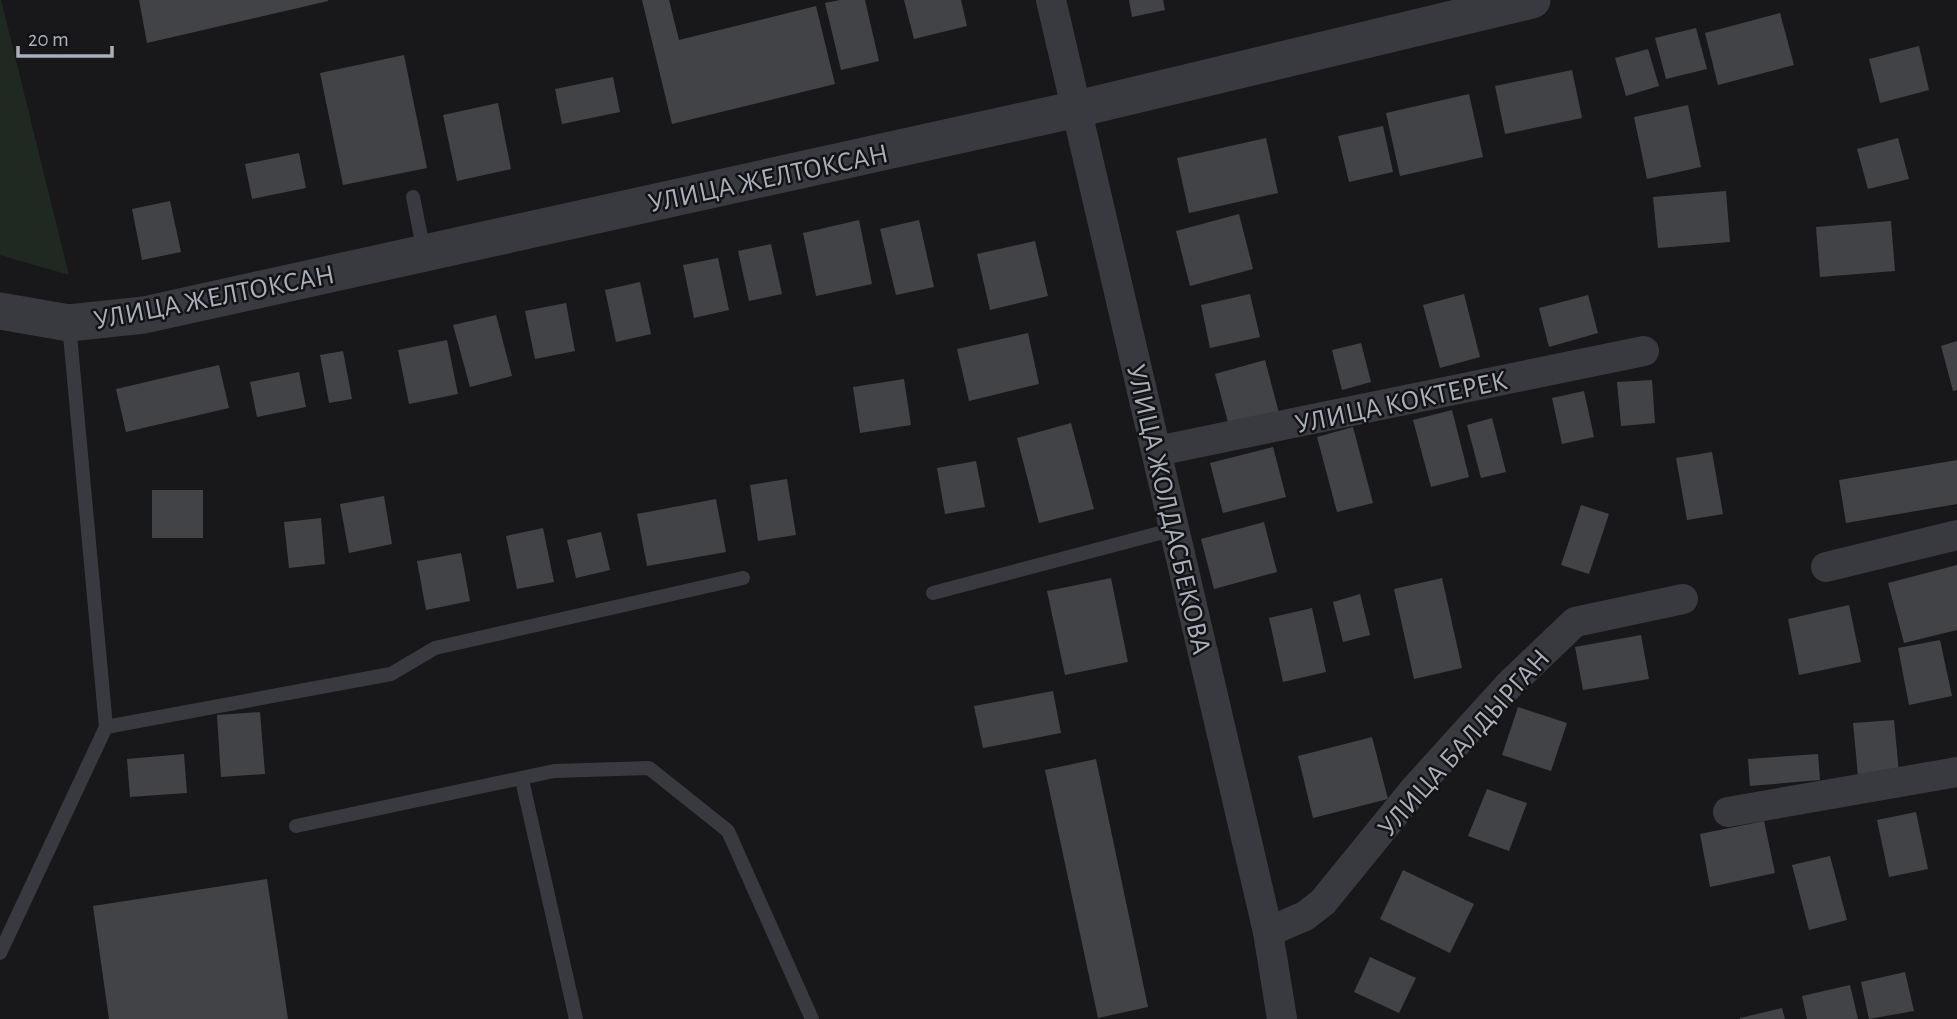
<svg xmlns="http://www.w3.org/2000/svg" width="1957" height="1019" viewBox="0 0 1957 1019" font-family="'Alegreya Sans',sans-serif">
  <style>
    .grass { fill: #1f2921 }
    .building { fill: #424347 }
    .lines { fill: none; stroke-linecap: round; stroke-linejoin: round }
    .service { stroke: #393a3f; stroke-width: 14 }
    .minor { stroke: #393a3f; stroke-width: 30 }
    .tertiary { stroke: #393a3f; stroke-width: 37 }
    .labels { text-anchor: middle; stroke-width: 5; stroke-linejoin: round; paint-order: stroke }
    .street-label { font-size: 28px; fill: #a9afbb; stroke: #131315 }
  </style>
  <rect width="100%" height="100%" fill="#18181a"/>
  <polygon class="grass" points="0,0 1,0 69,275 0,255"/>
  <g class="building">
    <polygon points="139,0 328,0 328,1 147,43"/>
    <polygon points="642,0 669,0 679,40 816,6 835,84 672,124"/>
    <polygon points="840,0 865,0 879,61 841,70 825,3"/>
    <polygon points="904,0 961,0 967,26 914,39"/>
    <polygon points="1129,0 1163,0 1165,10 1132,17"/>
    <polygon points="1780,13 1794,65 1718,85 1705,33"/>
    <polygon points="1696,28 1707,69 1666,79 1655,38"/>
    <polygon points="1919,46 1929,90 1880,103 1869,59"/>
    <polygon points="1648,49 1659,86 1626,96 1615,58"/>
    <polygon points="404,55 427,168 343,185 320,73"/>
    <polygon points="1572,70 1582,118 1505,134 1495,86"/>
    <polygon points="613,77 620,112 562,124 555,89"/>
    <polygon points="1469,94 1483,157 1400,176 1386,113"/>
    <polygon points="498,103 511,169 457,181 443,115"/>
    <polygon points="1688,105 1701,167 1647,179 1634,117"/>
    <polygon points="1383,126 1393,172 1349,182 1338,136"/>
    <polygon points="1266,138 1278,193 1189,213 1177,158"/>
    <polygon points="1898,138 1909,179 1868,189 1857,149"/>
    <polygon points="299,153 306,188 252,199 245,164"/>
    <polygon points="1726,191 1730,242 1658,248 1653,197"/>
    <polygon points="170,201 181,252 142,260 132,209"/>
    <polygon points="1239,214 1253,269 1190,286 1176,231"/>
    <polygon points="859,220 872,284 816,296 803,233"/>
    <polygon points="919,220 934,287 896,295 880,229"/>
    <polygon points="1891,221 1895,271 1820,277 1816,227"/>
    <polygon points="1035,241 1048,296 990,310 977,254"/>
    <polygon points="771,244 782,294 749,301 738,251"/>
    <polygon points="718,258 729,310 694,318 683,265"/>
    <polygon points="640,282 651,334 616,342 605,290"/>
    <polygon points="1250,294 1260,337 1210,348 1201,305"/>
    <polygon points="1464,294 1480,357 1440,368 1423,305"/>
    <polygon points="1588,295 1598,333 1549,347 1539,308"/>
    <polygon points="566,303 575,351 535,359 525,311"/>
    <polygon points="496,315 512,376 470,387 453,325"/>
    <polygon points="1028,333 1039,384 969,401 957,349"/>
    <polygon points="447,340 458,394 409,404 398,350"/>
    <polygon points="1957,341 1957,390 1953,391 1941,346"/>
    <polygon points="1361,343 1371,382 1342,390 1332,350"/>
    <polygon points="343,351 352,399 329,403 320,355"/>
    <polygon points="1265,360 1279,413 1229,426 1215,374"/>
    <polygon points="219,365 229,408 126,432 116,389"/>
    <polygon points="299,372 306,407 257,417 250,382"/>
    <polygon points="904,379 911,425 860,433 853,387"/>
    <polygon points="1652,380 1655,423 1621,426 1617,382"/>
    <polygon points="1584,391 1594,437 1562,444 1552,398"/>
    <polygon points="1452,410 1469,477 1431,487 1413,420"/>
    <polygon points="1492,418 1506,472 1481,478 1467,425"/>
    <polygon points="1071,423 1094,509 1039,523 1017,438"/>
    <polygon points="1353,427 1373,503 1337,512 1317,437"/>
    <polygon points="1273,447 1286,497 1223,513 1210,463"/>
    <polygon points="1712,452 1723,514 1687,520 1676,458"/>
    <polygon points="1957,460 1957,504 1846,523 1839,480"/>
    <polygon points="976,461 985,507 945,514 937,468"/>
    <polygon points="787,479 796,535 758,541 750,485"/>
    <rect x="152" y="490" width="51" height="48"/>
    <polygon points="384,496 392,544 349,553 340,504"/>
    <polygon points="716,499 726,552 647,566 637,514"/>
    <polygon points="1581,505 1609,514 1589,574 1561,565"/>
    <polygon points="321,518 325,564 289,568 284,522"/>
    <polygon points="1264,522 1277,572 1214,589 1201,539"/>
    <polygon points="543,528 554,582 517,589 506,536"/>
    <polygon points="601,532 610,570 576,578 567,540"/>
    <polygon points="461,553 470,601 426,610 417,561"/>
    <polygon points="1957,565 1957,630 1904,643 1888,583"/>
    <polygon points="1111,578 1128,662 1065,675 1047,591"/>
    <polygon points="1442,578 1462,668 1414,679 1394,589"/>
    <polygon points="1360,594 1370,635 1343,642 1333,602"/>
    <polygon points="1849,605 1861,662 1799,675 1788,619"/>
    <polygon points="1312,608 1326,672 1283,682 1269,618"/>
    <polygon points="1641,635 1649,679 1583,690 1575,647"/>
    <polygon points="1940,640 1952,696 1909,705 1898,648"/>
    <polygon points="1053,691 1061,733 983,748 974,706"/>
    <polygon points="1518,707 1567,723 1551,771 1502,755"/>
    <polygon points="260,712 265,774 221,777 217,715"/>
    <polygon points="1894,720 1899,773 1858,776 1853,723"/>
    <polygon points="1372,737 1388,799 1313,818 1298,756"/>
    <polygon points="184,754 187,793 130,797 127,759"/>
    <polygon points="1818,754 1820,780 1750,786 1748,759"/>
    <polygon points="1096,759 1148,1007 1098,1018 1045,770"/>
    <polygon points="1487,789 1527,803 1509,851 1468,836"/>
    <polygon points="1916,812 1928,869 1889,877 1877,820"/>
    <polygon points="1764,821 1775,873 1710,887 1700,834"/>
    <polygon points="1830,856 1847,920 1809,930 1792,865"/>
    <polygon points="1403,870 1474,904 1450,953 1380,919"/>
    <polygon points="267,879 288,1019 109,1019 93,906"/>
    <polygon points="1370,957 1416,978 1399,1013 1354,992"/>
    <polygon points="1905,972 1914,1011 1869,1019 1861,982"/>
    <polygon points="1850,985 1858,1019 1807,1019 1802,996"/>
    <polygon points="1782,1008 1785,1019 1740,1019 1740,1018"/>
  </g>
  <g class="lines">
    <g class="service">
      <polyline points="413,197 424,252"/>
      <polyline points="69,324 106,727 391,674 435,648 743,578"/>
      <polyline points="933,593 1175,529"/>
      <polyline points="522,780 576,1019"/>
      <polyline points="296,826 554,771 649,768 728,831 812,1019"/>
      <polyline points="0,953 106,727"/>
    </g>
    <g class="minor">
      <polyline points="1051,0 1268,932 1282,1019"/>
      <polyline points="1157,451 1644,351"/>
      <polyline points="1826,567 1957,535"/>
      <polyline points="1728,812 1957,772"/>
      <polyline points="1268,932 1305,916 1323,902 1414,790 1509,685 1575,622 1683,599"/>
    </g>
    <polyline class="tertiary" points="0,311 69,323 144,315 1077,109 1532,0"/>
  </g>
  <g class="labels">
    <g class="street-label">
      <text transform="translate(768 177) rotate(-12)" y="10">УЛИЦА ЖЕЛТОКСАН</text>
      <text transform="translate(214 296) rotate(-11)" y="10">УЛИЦА ЖЕЛТОКСАН</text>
      <text transform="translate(1401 401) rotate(-12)" y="10">УЛИЦА КОКТЕРЕК</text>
      <text transform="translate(1170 509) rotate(77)" y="10">УЛИЦА ЖОЛДАСБЕКОВА</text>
      <text transform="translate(1463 742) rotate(-48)" y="10">УЛИЦА БАЛДЫРГАН</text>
    </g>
  </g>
  <path d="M18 46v10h94v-10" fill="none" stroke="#a9afbb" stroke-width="3.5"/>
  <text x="28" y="46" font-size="21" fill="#a9afbb" stroke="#131315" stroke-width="5" paint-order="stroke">20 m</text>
</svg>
